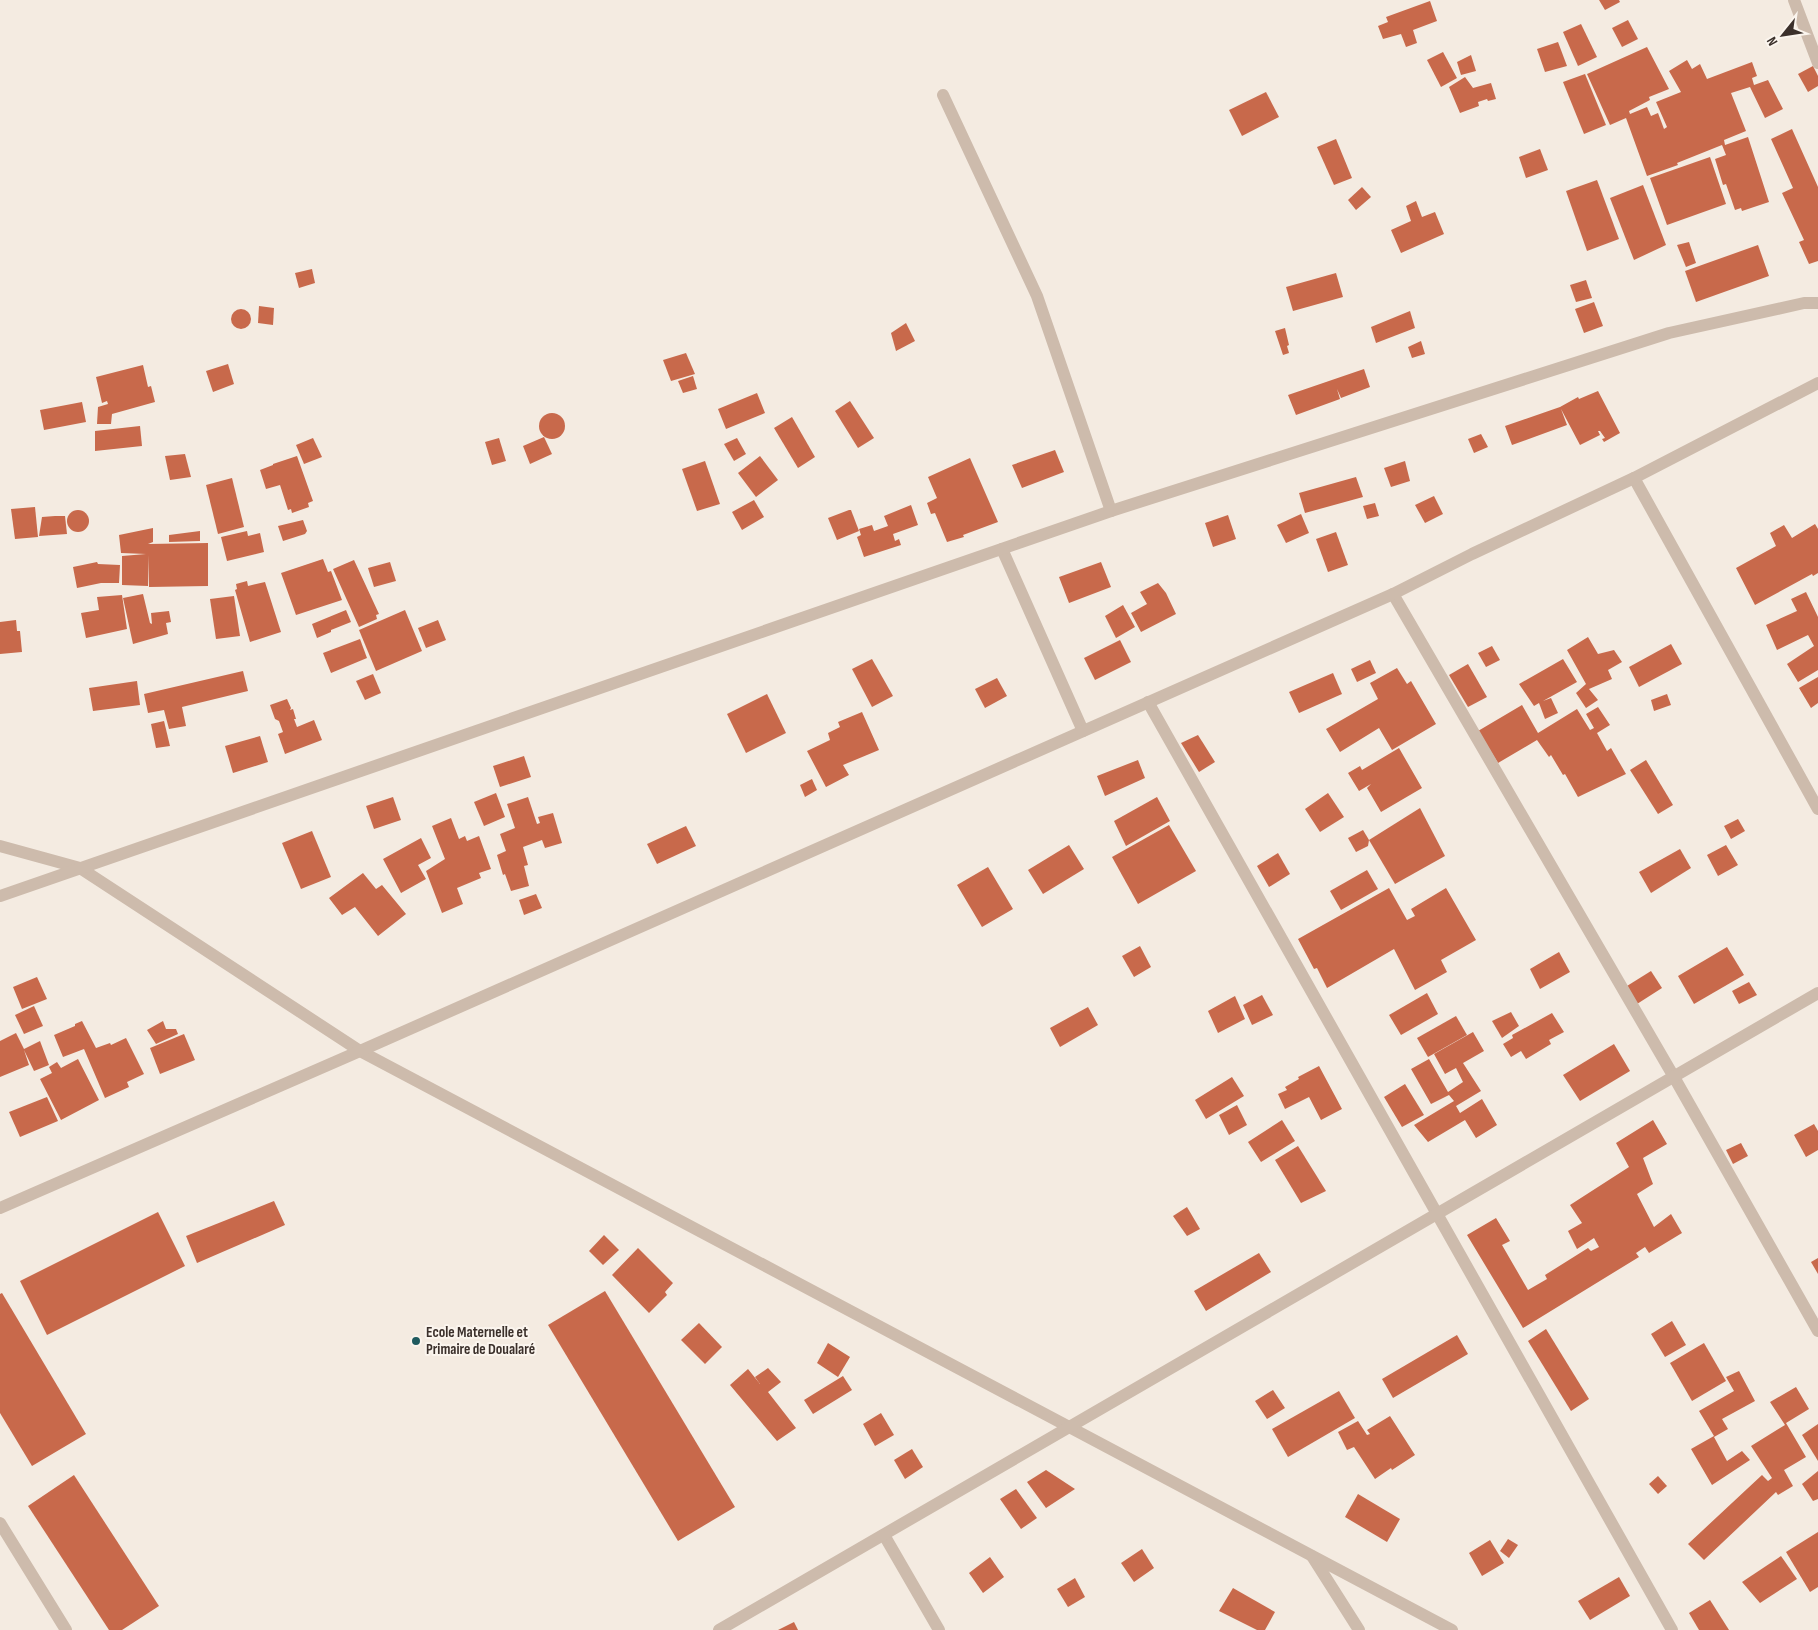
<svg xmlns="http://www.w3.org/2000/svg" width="1818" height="1630" viewBox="0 0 1818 1630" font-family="'Sofia Sans Condensed',sans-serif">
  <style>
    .building { fill: #c8694b }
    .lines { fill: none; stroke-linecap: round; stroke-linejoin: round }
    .minor { stroke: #cdbbac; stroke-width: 12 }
    .poi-dot { fill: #1f5a5e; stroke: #fbf5ee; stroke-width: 2 }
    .labels { text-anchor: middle; stroke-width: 4; stroke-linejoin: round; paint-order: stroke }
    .poi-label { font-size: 15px; font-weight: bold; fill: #3b302b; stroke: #fbf5ee; text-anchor: start }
  </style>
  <rect width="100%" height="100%" fill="#f4ebe1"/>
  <g class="building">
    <polygon points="1599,0 1619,0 1620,2 1605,10"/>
    <polygon points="1430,1 1437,21 1413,30 1417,43 1406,47 1401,34 1383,39 1378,26 1388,22 1386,17"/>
    <polygon points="1628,20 1638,39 1622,47 1612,28"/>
    <polygon points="1581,24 1597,57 1578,66 1563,32"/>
    <polygon points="1558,42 1567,66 1545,72 1537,49"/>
    <polygon points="1647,47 1669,89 1649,97 1650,100 1629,111 1630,114 1647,107 1651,116 1658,113 1664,129 1667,127 1656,102 1681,92 1669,71 1687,60 1692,69 1700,64 1707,79 1752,62 1757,76 1752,78 1754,85 1768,80 1783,109 1765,118 1750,87 1731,93 1746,131 1724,140 1725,145 1748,137 1769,202 1742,211 1741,208 1735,210 1726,184 1723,185 1715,159 1726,155 1722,145 1677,163 1678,165 1647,176 1626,118 1610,125 1587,74"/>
    <polygon points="1443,52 1457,78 1441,87 1427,60"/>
    <polygon points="1471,55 1476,71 1461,75 1457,62"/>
    <polygon points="1813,66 1818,76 1818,86 1808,92 1798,74"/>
    <polygon points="1585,74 1606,125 1584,134 1563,82"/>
    <polygon points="1465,77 1473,88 1491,83 1496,99 1488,101 1487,99 1478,102 1479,106 1460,113 1449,87"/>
    <polygon points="1266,92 1279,117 1242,136 1229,110"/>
    <polygon points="1792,129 1818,187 1818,261 1809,264 1799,242 1804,240 1782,193 1793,188 1771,139"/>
    <polygon points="1336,139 1352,178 1334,185 1317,147"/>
    <polygon points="1540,149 1548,170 1526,178 1519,157"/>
    <polygon points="1710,157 1726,204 1667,225 1650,178"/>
    <polygon points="1597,180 1619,239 1587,251 1566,191"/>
    <polygon points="1643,185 1666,245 1634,260 1610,198"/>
    <polygon points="1362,187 1371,197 1356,210 1348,200"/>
    <polygon points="1416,201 1422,217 1435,212 1444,234 1401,253 1391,230 1411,221 1406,206"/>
    <polygon points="1689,242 1696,263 1686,267 1677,245"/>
    <polygon points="1758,245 1769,276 1696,302 1685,271"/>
    <polygon points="312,269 315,283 299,288 295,273"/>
    <polygon points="1336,273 1343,297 1293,311 1286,287"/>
    <polygon points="1586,280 1592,298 1576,302 1570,285"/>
    <polygon points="1594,302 1603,326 1584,333 1575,309"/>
    <polygon points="259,306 274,308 273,325 258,323"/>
    <circle cx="241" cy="319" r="10"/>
    <polygon points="1410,311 1415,328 1376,343 1371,327"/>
    <polygon points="906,323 915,341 896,351 891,333"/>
    <polygon points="1285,328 1289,345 1287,346 1289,353 1283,355 1275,331"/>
    <polygon points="1421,341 1425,354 1412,358 1408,347"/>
    <polygon points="686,353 695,374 671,381 663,360"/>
    <polygon points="228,364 234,384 213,392 206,371"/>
    <polygon points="143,365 148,387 151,386 155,402 112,414 111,424 97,424 98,407 108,404 107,401 102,403 96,377"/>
    <polygon points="1364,369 1370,387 1341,398 1337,389 1340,399 1296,415 1288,395"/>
    <polygon points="693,376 697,389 683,393 678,381"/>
    <polygon points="1598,391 1620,433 1604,442 1602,439 1605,438 1600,431 1598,431 1600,435 1580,445 1561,409 1567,425 1512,445 1505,426 1560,407 1578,397 1579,399"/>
    <polygon points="757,393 765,413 726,429 718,409"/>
    <polygon points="850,401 874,438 858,448 835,411"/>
    <polygon points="82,402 86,422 44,430 40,410"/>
    <circle cx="552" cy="426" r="13"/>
    <polygon points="792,417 815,457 798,468 774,428"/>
    <polygon points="140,426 142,446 95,451 95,431"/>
    <polygon points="1481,434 1488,447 1474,453 1468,439"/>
    <polygon points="544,437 552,454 530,464 523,446"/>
    <polygon points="313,438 322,457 304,464 296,445"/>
    <polygon points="499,438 506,461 492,465 485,442"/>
    <polygon points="737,438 746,454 734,461 724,444"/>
    <polygon points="1055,450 1064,472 1022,488 1012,465"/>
    <polygon points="185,454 191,477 170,480 165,456"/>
    <polygon points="297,456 313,501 308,503 309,507 292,513 291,509 288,510 280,485 266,489 260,470 273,465 273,464"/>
    <polygon points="760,456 778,480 756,497 738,473"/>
    <polygon points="970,458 998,522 963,535 964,537 947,542 935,513 931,514 927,503 937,498 928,477"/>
    <polygon points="705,461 720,504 697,511 682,469"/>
    <polygon points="1405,461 1410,481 1391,487 1384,468"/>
    <polygon points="1356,477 1363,497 1305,513 1299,493"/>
    <polygon points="232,478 244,527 218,534 206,485"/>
    <polygon points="1434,496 1443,514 1425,523 1415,505"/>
    <polygon points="754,500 764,517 742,530 732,512"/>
    <polygon points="1375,503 1379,516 1367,519 1363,506"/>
    <polygon points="911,505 918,525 893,534 895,541 899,539 901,545 864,557 857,537 861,535 859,529 872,525 874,531 888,526 884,516"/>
    <polygon points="35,507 38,537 15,539 11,509"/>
    <polygon points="849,510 851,510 859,531 837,540 828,518"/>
    <circle cx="78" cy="521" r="11"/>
    <polygon points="1301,514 1309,533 1286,543 1277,525"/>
    <polygon points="1228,515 1236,539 1213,547 1205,523"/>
    <polygon points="55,516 65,516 67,534 39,536 42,517"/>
    <polygon points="303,520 307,531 305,534 283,541 278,526"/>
    <polygon points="1815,524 1818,529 1818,573 1813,576 1812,574 1755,605 1736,568 1776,546 1770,533 1784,525 1792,538"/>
    <polygon points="153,528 153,542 148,544 208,543 208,586 149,587 148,555 148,586 122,585 122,556 146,554 121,553 119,535"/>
    <polygon points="200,531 200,541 169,542 169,535"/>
    <polygon points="247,531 248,536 260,533 264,552 227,561 221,537"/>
    <polygon points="1336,532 1348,565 1328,572 1316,539"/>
    <polygon points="323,559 328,572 331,571 342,600 296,615 281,573"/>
    <polygon points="354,560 379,614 376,615 377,619 359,627 333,569"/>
    <polygon points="97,562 98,564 120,565 119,583 101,583 77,588 73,567"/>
    <polygon points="390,562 396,581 374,587 368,568"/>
    <polygon points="1101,562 1111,587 1069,603 1059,577"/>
    <polygon points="247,581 248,586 265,582 281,632 250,642 235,590 237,589 236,584"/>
    <polygon points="1158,583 1166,593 1176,614 1141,632 1131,613 1147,604 1140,592"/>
    <polygon points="1806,592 1818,617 1818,670 1798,682 1787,664 1814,646 1808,635 1777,650 1766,625 1797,611 1791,599"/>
    <polygon points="143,594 150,623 152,624 151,613 169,611 171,622 166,623 168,634 133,644 123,598"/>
    <polygon points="122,595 127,629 86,638 81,613 99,610 97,597"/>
    <polygon points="234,596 240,636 216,639 210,599"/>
    <polygon points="1123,605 1135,627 1116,638 1105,616"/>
    <polygon points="346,610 351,622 331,630 331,632 317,638 312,624"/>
    <polygon points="405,610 422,651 376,671 359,630"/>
    <polygon points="16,620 17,631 20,631 22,652 0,654 0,622"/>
    <polygon points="438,620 446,640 426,648 418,628"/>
    <polygon points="1588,637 1598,654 1614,650 1622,662 1608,670 1612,679 1589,689 1598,700 1586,708 1576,693 1586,684 1567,650"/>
    <polygon points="360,639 367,658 331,673 323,653"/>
    <polygon points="1120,640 1131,662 1095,680 1084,658"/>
    <polygon points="1671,644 1682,664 1639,687 1629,667"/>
    <polygon points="1492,646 1500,660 1486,667 1478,653"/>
    <polygon points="872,659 893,696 872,707 852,669"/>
    <polygon points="1563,659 1577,682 1543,701 1551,698 1558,713 1545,719 1539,703 1534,706 1519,684"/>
    <polygon points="1370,660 1376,673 1357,682 1351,669"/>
    <polygon points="1468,664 1487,697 1468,707 1449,675"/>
    <polygon points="1397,668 1407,684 1411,681 1436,724 1392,750 1379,728 1340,752 1326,729 1378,699 1370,683"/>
    <polygon points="243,671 248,691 182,707 186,726 169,729 164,710 148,713 144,694"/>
    <polygon points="1333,673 1342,694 1299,713 1289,692"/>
    <polygon points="373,674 381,693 365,700 356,681"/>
    <polygon points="1818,677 1818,703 1811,708 1799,688"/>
    <polygon points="997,678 1007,696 985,708 975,689"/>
    <polygon points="137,681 140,705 93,711 89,688"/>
    <polygon points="767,694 786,733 746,753 727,714"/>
    <polygon points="1667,694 1671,705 1654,711 1651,700"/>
    <polygon points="287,699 291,708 290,710 293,709 296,719 294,719 297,727 314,720 322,740 285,754 278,734 283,732 279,721 275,719 270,705"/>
    <polygon points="1522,705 1538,733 1577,709 1590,730 1594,728 1586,714 1598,707 1610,725 1597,733 1607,751 1611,748 1626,774 1578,797 1565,774 1563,775 1551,755 1549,757 1537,740 1498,763 1478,731"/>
    <polygon points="862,712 879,750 843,765 849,775 826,787 807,751 830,740 828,733 840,727 838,722"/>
    <polygon points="164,721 170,746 156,748 151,724"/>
    <polygon points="1198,735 1215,762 1199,772 1181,743"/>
    <polygon points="260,736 268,762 233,773 225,746"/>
    <polygon points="1399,748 1422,788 1381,812 1367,788 1371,784 1359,791 1348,773 1360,766 1362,770"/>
    <polygon points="524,756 531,777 500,787 493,766"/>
    <polygon points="1138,760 1145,778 1105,796 1097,776"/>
    <polygon points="1646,760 1673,805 1658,814 1630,770"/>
    <polygon points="812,779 817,790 805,797 800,785"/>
    <polygon points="496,793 505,817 484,826 474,802"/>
    <polygon points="1328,793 1344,817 1320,832 1305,809"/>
    <polygon points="393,797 401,820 374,829 366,806"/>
    <polygon points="528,797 537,824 540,823 538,817 553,813 562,843 545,848 542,840 523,847 528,865 524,866 529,886 511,891 505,874 503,875 497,855 506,851 500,834 515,828 507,804"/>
    <polygon points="1157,797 1170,821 1126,846 1114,821"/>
    <polygon points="1420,808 1445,856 1395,884 1369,840"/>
    <polygon points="451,818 459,839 465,836 467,841 479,836 491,869 479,873 481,878 457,888 463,904 442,913 426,871 445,859 432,826"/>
    <polygon points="1738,819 1745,831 1731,839 1724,826"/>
    <polygon points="1169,825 1196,871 1138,904 1112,857"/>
    <polygon points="686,826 696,846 657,864 647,844"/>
    <polygon points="1363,830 1369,840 1368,846 1356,852 1348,838"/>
    <polygon points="312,831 331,877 301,889 282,843"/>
    <polygon points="421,838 431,858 418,865 426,879 401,893 383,859"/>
    <polygon points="1069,845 1084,869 1043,894 1028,870"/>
    <polygon points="1726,845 1738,865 1718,876 1707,855"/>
    <polygon points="1680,849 1691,868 1651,893 1639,872"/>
    <polygon points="1278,853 1290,874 1269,887 1257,866"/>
    <polygon points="988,867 1013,909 982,927 957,885"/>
    <polygon points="1367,870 1378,889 1341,910 1330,891"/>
    <polygon points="363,873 376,889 382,885 406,914 378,936 355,907 342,915 329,898"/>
    <polygon points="1389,888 1407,920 1415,916 1411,909 1446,888 1476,940 1441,960 1447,972 1415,990 1394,949 1327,988 1317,968 1314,969 1298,939"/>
    <polygon points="536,894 542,908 524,915 519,900"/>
    <polygon points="1140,946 1151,967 1134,977 1122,956"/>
    <polygon points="1727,947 1744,975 1694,1004 1678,976"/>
    <polygon points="1559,952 1570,972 1540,989 1530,969"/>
    <polygon points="1651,971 1662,988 1637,1004 1627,986"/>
    <polygon points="37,977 47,999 22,1009 13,987"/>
    <polygon points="1749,982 1757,995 1739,1004 1732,991"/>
    <polygon points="1427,993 1438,1014 1401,1035 1389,1015"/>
    <polygon points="1262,995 1273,1015 1252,1025 1243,1005"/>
    <polygon points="1235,996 1245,1019 1218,1033 1208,1011"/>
    <polygon points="34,1006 43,1026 24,1034 15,1015"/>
    <polygon points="1088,1007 1098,1025 1060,1047 1050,1028"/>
    <polygon points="1511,1012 1519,1026 1502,1038 1492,1021"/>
    <polygon points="1552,1013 1564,1032 1549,1040 1551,1044 1526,1059 1521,1051 1511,1057 1503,1044 1513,1038 1512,1035"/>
    <polygon points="1456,1016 1467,1035 1428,1057 1417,1038"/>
    <polygon points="82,1021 96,1048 110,1043 111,1045 126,1038 144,1074 127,1082 129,1087 105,1098 84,1049 63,1057 54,1035 75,1026 75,1024"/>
    <polygon points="163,1021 166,1029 176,1029 178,1034 156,1044 147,1030"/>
    <polygon points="1473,1032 1484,1051 1463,1063 1481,1091 1456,1106 1460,1113 1482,1099 1497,1125 1476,1138 1465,1120 1428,1142 1414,1125 1454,1101 1449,1095 1431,1104 1411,1069 1429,1059 1448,1092 1463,1082 1456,1068 1445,1074 1434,1054"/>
    <polygon points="16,1033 24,1049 40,1041 49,1065 34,1071 24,1050 29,1065 0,1077 0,1041"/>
    <polygon points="184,1034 195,1060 160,1074 150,1048"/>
    <polygon points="1614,1044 1630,1071 1580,1101 1563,1075"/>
    <polygon points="78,1059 99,1100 61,1120 40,1079 52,1073 49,1067 57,1062 61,1068"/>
    <polygon points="1319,1066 1342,1109 1321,1120 1309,1097 1285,1109 1278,1094 1287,1090 1285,1087 1299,1079 1298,1077"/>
    <polygon points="1232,1077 1244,1096 1206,1119 1195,1100"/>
    <polygon points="1405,1084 1424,1115 1402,1127 1384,1097"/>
    <polygon points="47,1097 58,1121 20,1137 9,1112"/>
    <polygon points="1237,1105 1247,1125 1229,1135 1219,1115"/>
    <polygon points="1282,1120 1295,1141 1261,1162 1248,1142"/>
    <polygon points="1653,1120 1667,1144 1643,1158 1653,1184 1637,1194 1654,1227 1671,1214 1682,1233 1649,1253 1645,1247 1636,1253 1639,1257 1523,1328 1467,1235 1496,1218 1510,1241 1502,1245 1528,1290 1547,1279 1545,1275 1588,1248 1591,1251 1599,1247 1594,1238 1577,1249 1568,1231 1582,1223 1570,1205 1629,1167 1616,1143"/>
    <polygon points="1814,1124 1818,1131 1818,1150 1806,1157 1794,1135"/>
    <polygon points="1741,1143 1748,1156 1733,1164 1726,1150"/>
    <polygon points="1298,1146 1326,1191 1301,1203 1275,1160"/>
    <polygon points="274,1201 285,1225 197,1263 186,1236"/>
    <polygon points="1187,1207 1200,1229 1187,1236 1173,1216"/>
    <polygon points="158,1212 185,1266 47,1335 20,1281"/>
    <polygon points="604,1235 619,1250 603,1265 589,1251"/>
    <polygon points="638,1248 673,1283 665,1292 667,1295 649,1313 612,1275"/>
    <polygon points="1259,1253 1271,1272 1206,1311 1194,1291"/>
    <polygon points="1818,1258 1818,1274 1811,1262"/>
    <polygon points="605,1291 735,1507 678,1541 548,1325"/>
    <polygon points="2,1293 86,1434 32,1466 0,1413 0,1294"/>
    <polygon points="1672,1321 1686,1345 1665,1357 1651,1334"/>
    <polygon points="699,1323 722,1347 705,1364 681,1340"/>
    <polygon points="1546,1329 1589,1399 1571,1411 1528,1341"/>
    <polygon points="1457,1335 1468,1354 1393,1398 1382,1379"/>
    <polygon points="828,1343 850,1357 838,1377 817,1363"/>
    <polygon points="1704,1343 1726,1381 1692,1401 1670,1363"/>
    <polygon points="768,1368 781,1382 768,1392 796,1428 777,1441 730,1385 748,1369 760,1384 755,1377"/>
    <polygon points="1739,1371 1755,1401 1722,1419 1728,1429 1714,1437 1727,1461 1742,1451 1750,1460 1712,1485 1691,1449 1714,1436 1699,1411 1734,1391 1726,1377"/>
    <polygon points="843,1376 852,1390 813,1414 804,1400"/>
    <polygon points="1796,1387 1809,1409 1786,1423 1806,1457 1784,1470 1793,1486 1778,1495 1776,1492 1704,1560 1688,1544 1762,1475 1768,1481 1772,1478 1751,1446 1785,1425 1770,1402"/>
    <polygon points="1273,1390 1285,1408 1267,1419 1255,1401"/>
    <polygon points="1339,1391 1355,1418 1288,1457 1272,1429"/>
    <polygon points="881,1413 894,1435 875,1446 863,1424"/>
    <polygon points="1390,1416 1415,1455 1392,1470 1391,1468 1375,1479 1354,1447 1347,1450 1338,1432 1358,1421 1367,1435 1370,1434 1367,1430"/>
    <polygon points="1818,1424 1818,1461 1802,1435"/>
    <polygon points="912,1449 923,1467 905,1479 894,1460"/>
    <polygon points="1046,1470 1075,1489 1046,1508 1027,1482"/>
    <polygon points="1818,1471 1818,1499 1813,1501 1802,1484"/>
    <polygon points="74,1475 159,1606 122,1630 109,1630 28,1506"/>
    <polygon points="1658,1476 1667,1486 1658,1494 1649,1484"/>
    <polygon points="1016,1489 1037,1518 1021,1529 1000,1499"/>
    <polygon points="1358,1494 1400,1519 1387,1542 1345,1517"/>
    <polygon points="1818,1532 1818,1587 1810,1592 1786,1552"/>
    <polygon points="1508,1539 1518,1545 1509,1558 1500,1551"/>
    <polygon points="1490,1540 1504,1563 1482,1576 1469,1553"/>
    <polygon points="1142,1549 1154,1568 1134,1582 1121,1563"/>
    <polygon points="1781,1556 1797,1579 1760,1603 1742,1582"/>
    <polygon points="990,1557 1004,1577 983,1593 969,1573"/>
    <polygon points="1619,1577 1630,1596 1590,1620 1578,1601"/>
    <polygon points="1075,1578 1085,1597 1068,1607 1057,1589"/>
    <polygon points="1233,1588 1275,1612 1265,1630 1257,1630 1219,1611"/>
    <polygon points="1710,1600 1729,1630 1699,1630 1689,1613"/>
    <polygon points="794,1622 798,1630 778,1630"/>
  </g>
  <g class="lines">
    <g class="minor">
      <polyline points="1794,0 1818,63"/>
      <polyline points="943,95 1037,296 1111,511"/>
      <polyline points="1634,478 1818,809"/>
      <polyline points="1002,549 1083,731"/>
      <polyline points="1393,594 1674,1077 1818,1331"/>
      <polyline points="1148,702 1672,1630"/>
      <polyline points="0,846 80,868 360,1051 1452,1630"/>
      <polyline points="0,896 1111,511 1669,333 1804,303 1818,303"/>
      <polyline points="0,1208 360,1051 1393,594 1472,554 1634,478 1818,383"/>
      <polyline points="0,1523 66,1630"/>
      <polyline points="884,1535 939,1630"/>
      <polyline points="1312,1556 1359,1630"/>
      <polyline points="719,1630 1818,993"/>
    </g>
  </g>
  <circle class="poi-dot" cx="416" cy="1341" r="5"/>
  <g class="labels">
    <g class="poi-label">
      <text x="426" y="1337">Ecole Maternelle et<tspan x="426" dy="17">Primaire de Doualaré</tspan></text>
    </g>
  </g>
  <g transform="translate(1783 35) rotate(240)" stroke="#fbf5ee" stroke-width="4" paint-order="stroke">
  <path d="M0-4L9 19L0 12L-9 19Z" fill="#3b302b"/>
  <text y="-8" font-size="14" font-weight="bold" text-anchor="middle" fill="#3b302b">N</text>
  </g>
</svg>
